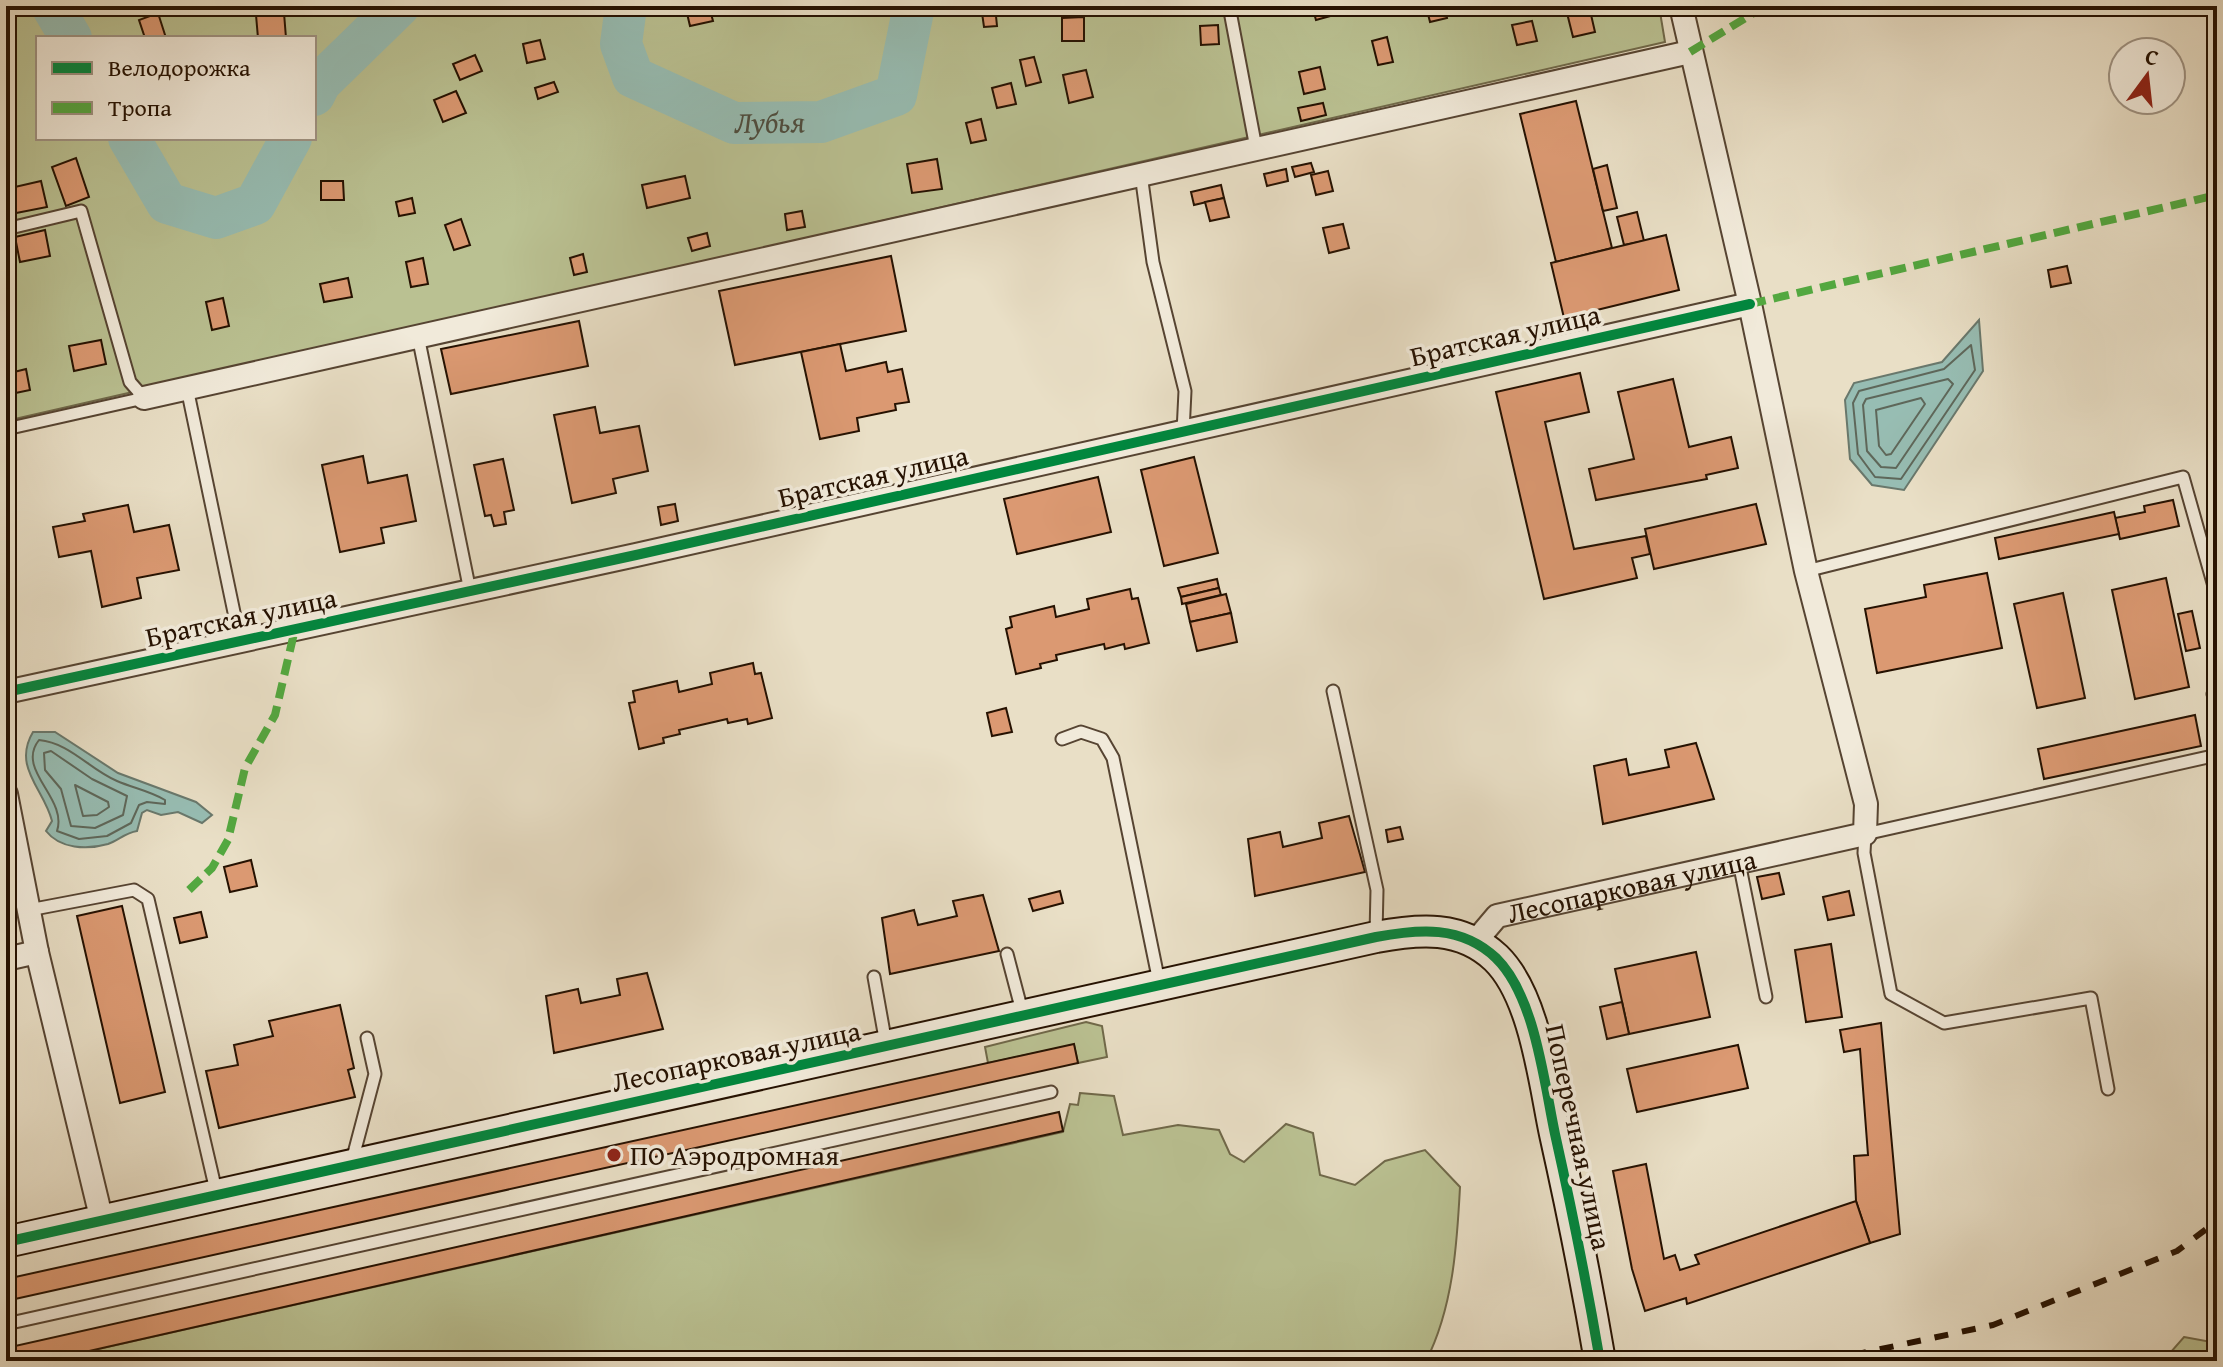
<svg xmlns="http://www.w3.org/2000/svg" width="2223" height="1367" viewBox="0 0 2223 1367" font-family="'Gentium Book Plus',serif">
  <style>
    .green { fill: #bac192; stroke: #70694a; stroke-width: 2; fill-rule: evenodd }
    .water { fill: #97bdb3; stroke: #69786c; stroke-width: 2 }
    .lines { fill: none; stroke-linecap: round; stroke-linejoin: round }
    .shore { stroke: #5e675a; stroke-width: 2 }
    .river { stroke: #97bdb3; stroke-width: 42 }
    .building { fill: #db9972; stroke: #251101; stroke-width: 2 }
    .lane-casing { stroke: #564432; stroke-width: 15 }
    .street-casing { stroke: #564432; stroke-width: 26 }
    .secondary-casing { stroke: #251101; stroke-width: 34 }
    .lane { stroke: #f1eada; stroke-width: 11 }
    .street { stroke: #f1eada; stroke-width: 22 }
    .secondary { stroke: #f1eada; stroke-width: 30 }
    .rail { stroke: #251101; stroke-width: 6; stroke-dasharray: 14 14; stroke-linecap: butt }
    .quiet { stroke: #53a840; stroke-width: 8; stroke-dasharray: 16 8; stroke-linecap: butt }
    .cycleway-casing { stroke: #f1eada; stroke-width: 15 }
    .cycleway { stroke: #00873e; stroke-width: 10 }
    .poi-dot { fill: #8f2418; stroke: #f1eada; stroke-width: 3 }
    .labels { text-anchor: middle; stroke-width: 7; stroke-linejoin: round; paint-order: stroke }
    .street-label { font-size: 28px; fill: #251101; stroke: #f1eada }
    .poi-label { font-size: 28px; fill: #251101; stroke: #f1eada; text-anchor: start }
    .water-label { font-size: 30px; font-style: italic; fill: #4d4d3f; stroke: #f1eada }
  </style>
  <rect width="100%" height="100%" fill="#e9dfc6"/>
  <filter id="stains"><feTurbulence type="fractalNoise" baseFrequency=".0025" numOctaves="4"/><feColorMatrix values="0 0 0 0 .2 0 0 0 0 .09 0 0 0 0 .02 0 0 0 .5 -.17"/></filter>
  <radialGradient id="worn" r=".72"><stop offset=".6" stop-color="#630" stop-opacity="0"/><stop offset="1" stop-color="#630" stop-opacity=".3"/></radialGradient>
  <g class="green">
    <path d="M6,6H1659L1665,42L6,421ZM38,38H314V138H38Z"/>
    <polygon points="1086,1022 1102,1026 1107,1057 1078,1063 1074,1045 988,1063 985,1047"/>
    <path d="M1080,1093L1114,1096L1123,1135L1178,1125L1219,1130L1230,1154L1244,1162L1286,1124L1313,1133L1320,1175L1355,1185L1385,1161L1425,1150L1460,1187C1457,1245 1453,1308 1426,1361H45L1063,1132L1070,1104L1078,1105Z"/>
    <polygon points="2184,1337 2217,1343 2217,1361 2163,1361"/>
  </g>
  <g class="water">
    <polygon points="1979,320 1983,371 1904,490 1872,485 1850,459 1845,400 1854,383 1942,362"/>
    <path d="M33,732H55L118,773L196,802L212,815L202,823L178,812L161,815L147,810L142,813L137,831C125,833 119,840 108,844C87,850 60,849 46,831L52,821C44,789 12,767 33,732Z"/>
  </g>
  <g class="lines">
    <g class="shore">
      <polygon points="1971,345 1975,370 1901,479 1875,477 1858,454 1853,403 1859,391 1944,369"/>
      <polygon points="1948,379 1953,384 1896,468 1881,467 1867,451 1863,405 1866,399"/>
      <polygon points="1921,398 1925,404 1891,454 1886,455 1879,446 1876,410"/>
      <path d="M39,740C70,743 89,769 117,781C133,788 150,791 165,800V804L147,802L139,805L131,823L107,836L79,839L57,831C68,798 15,770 39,740Z"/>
      <polygon points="51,751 92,779 127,796 123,815 95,828 71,826 61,789 45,770 44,753"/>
      <polygon points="75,785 108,802 109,807 97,815 83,816"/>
    </g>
    <g class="river">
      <polyline points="52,6 71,38"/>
      <path id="s1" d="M626,6L621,44L633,77L734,123L821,122L896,95L914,6"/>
      <polyline points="314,95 320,83 399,6"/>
      <polyline points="129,138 167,203 216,218 255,204 291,138"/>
    </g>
  </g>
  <g class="building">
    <polygon points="709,6 713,21 690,26 686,9"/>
    <polygon points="981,6 995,6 997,26 984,27"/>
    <polygon points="1312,6 1332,6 1334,15 1316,20"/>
    <polygon points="1426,6 1444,6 1447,18 1430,22"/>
    <polygon points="1589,6 1595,32 1573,37 1566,9"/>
    <polygon points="158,13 166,38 145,38 139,20"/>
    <polygon points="284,13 286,38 258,38 256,15"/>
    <polygon points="1084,17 1084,41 1062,41 1062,18"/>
    <polygon points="1532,21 1537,41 1517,45 1512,25"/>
    <polygon points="1218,25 1219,44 1201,45 1200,26"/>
    <polygon points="1387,37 1393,62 1378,65 1372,41"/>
    <polygon points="540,40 545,59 527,63 523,44"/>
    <polygon points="475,55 482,71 460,80 453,64"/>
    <polygon points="1034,57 1041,82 1026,86 1020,60"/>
    <polygon points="1320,67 1325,89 1304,94 1299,72"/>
    <polygon points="1086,70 1093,97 1069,103 1063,75"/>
    <polygon points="554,82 558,92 538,99 535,88"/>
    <polygon points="1011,83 1016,104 997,108 992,88"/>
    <polygon points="456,91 466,113 443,122 434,100"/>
    <polygon points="1576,101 1612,248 1556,262 1520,114"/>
    <polygon points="1323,103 1326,115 1301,121 1298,108"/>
    <polygon points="981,119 986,140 971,143 966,123"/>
    <polygon points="76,158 89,197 66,206 52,167"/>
    <polygon points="937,159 942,189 912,193 907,164"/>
    <polygon points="1311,163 1314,172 1295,177 1292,167"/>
    <polygon points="1607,165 1617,208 1603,211 1593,169"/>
    <polygon points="1286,169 1288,181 1267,186 1264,174"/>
    <polygon points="1328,171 1333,191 1316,195 1311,175"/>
    <polygon points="685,176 690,198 647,208 642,185"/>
    <polygon points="41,181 47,207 6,215 6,189"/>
    <polygon points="321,181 343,181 344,200 321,200"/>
    <polygon points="1221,185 1224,198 1194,205 1191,192"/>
    <polygon points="412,198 415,213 399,216 396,202"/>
    <polygon points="1224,198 1229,217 1210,221 1205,202"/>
    <polygon points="802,211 805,227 787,230 785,214"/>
    <polygon points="1637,212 1644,241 1624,245 1617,217"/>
    <polygon points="461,219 470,245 454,250 445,225"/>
    <polygon points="1343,224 1349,248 1329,253 1323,228"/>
    <polygon points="45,230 50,256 20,262 15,237"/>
    <polygon points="707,233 710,246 692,251 688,238"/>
    <polygon points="1666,235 1679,290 1564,318 1551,263"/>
    <polygon points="583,254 587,272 574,275 570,258"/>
    <polygon points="891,256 906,331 735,365 719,291"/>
    <polygon points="423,258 428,284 411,287 406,262"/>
    <polygon points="2067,266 2071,283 2051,287 2048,270"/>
    <polygon points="348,278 352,297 324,302 320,284"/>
    <polygon points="223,298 229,326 212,330 206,302"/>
    <polygon points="579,321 588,366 451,394 441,349"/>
    <polygon points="101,340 106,364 74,371 69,346"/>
    <polygon points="840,344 846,371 886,362 888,372 902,369 909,402 895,404 896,410 857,418 859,431 820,439 801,352"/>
    <polygon points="26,369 30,390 6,395 6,374"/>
    <polygon points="1580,373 1589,412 1545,422 1574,549 1646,536 1650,554 1632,558 1637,578 1544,599 1496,392"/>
    <polygon points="1673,379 1689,447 1731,437 1738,468 1706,475 1707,479 1596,500 1589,469 1634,459 1618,392"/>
    <polygon points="595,407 600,433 639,426 648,471 613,479 616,493 572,503 554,415"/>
    <polygon points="363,456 368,483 407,475 416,521 381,528 384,543 340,552 322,465"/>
    <polygon points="1194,457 1218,553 1164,566 1141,470"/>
    <polygon points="503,459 514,510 504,512 506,524 494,526 491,515 485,516 474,465"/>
    <polygon points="1098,477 1111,532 1017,554 1004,499"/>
    <polygon points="2173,500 2179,526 2120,539 2115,518 2145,512 2144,506"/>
    <polygon points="675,504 678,521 661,525 658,507"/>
    <polygon points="1756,504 1766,544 1654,569 1645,529"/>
    <polygon points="128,505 134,532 169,525 179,570 137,578 141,598 102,607 91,551 59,557 53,527 85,521 83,514"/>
    <polygon points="2114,512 2119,534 1999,559 1995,538"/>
    <polygon points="1987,573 2002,648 1877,673 1865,609 1926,597 1924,585"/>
    <polygon points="2166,578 2189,687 2135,699 2112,590"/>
    <polygon points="1217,579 1219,588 1181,597 1178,588"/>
    <polygon points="1219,588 1221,595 1182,604 1181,597"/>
    <polygon points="1130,589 1132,599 1138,598 1149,643 1125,649 1124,644 1105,649 1104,644 1056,655 1057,660 1040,664 1041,668 1016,674 1006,629 1012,627 1010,617 1054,606 1056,617 1089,609 1087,599"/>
    <polygon points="2063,593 2085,698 2037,708 2014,604"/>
    <polygon points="1226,594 1231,613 1190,622 1186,604"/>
    <polygon points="2192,611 2200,648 2186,651 2178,614"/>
    <polygon points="1231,613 1237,642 1197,651 1190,622"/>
    <polygon points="753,663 755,674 761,673 772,718 748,724 747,719 728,723 727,719 679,730 680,734 663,738 664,743 639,749 629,703 635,702 633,691 677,681 679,692 712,684 710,673"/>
    <polygon points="1006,708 1012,732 992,736 987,713"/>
    <polygon points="2195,715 2201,746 2044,779 2038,749"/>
    <polygon points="1696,743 1714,799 1603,824 1594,766 1626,759 1629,775 1669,767 1665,750"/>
    <polygon points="1349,816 1365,872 1255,896 1248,839 1280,832 1283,847 1322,838 1319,823"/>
    <polygon points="1400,827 1403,839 1388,842 1386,830"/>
    <polygon points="251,860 257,886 230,892 224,867"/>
    <polygon points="1779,873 1784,894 1762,899 1757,877"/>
    <polygon points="1060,891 1063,903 1033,911 1029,899"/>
    <polygon points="1849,891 1854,915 1828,920 1823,897"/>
    <polygon points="983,895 999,951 890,974 882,918 914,910 918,925 957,916 953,901"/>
    <polygon points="122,906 165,1092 120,1103 77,916"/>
    <polygon points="201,912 207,937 180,943 174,918"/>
    <polygon points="1831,944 1842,1017 1806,1022 1795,950"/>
    <polygon points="1696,952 1710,1017 1629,1034 1615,969"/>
    <polygon points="647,973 663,1029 554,1053 546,996 578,989 581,1003 620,995 617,979"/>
    <polygon points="1622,1002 1629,1034 1607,1039 1600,1007"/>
    <polygon points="340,1005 354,1068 348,1070 355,1097 219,1128 206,1071 238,1065 234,1045 273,1036 269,1021"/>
    <polygon points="1881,1023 1900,1234 1870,1243 1856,1201 1854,1156 1868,1155 1860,1049 1844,1052 1840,1030"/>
    <polygon points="1074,1044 1078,1063 6,1301 6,1279"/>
    <polygon points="1738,1045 1748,1088 1637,1112 1627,1069"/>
    <polygon points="1059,1112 1063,1131 45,1361 6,1361 6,1348"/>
    <polygon points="1646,1164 1664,1259 1675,1255 1680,1270 1699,1264 1695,1255 1856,1201 1870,1243 1687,1304 1686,1298 1645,1311 1632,1269 1613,1171"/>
  </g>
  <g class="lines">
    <g class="lane-casing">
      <g id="lane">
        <polyline points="1229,6 1256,148"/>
        <polyline points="1141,174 1153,262 1185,391 1183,432"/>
        <polyline points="6,229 81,211 130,382 144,398 6,429"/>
        <polyline points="418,336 470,591"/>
        <polyline points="187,388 240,641"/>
        <polyline points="1806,571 2183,477 2217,597"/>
        <polyline points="2217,685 2213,694 2217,705"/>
        <polyline points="1333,691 1377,890 1376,934"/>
        <polyline points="1062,739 1081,732 1102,739 1113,758 1159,982"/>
        <polyline points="1739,862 1766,997"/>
        <polyline points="29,910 134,890 148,899 217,1195"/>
        <polyline points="1007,954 1023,1015"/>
        <polyline points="874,977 886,1044"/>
        <polyline points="2108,1089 2091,998 1944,1023 1891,994 1864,853 1865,834 2217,755"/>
        <polyline points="352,1161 375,1074 367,1038"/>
        <polyline points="6,1324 1051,1092"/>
      </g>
    </g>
    <g class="street-casing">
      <g id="street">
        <polyline points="144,398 1690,52"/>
        <polyline points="6,692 636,555 1750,304"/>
        <polyline points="6,794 37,952 102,1221"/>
        <path id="s2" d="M1475,942L1497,916L1865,834L1866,804L1806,571L1750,304L1681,6"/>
        <polyline points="6,959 37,952"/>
      </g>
    </g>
    <g class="secondary-casing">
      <path id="secondary" d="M6,1242L1376,937C1419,929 1461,925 1496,958C1535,996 1544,1082 1555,1134C1572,1210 1587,1285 1600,1361"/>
    </g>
    <use href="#lane" class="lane"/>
    <use href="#street" class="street"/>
    <use href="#secondary" class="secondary"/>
    <polyline class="rail" points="1825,1361 1993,1325 2177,1251 2217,1221"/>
    <g class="quiet">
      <polyline points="1690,52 1765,6"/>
      <polyline points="1750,304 2217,195"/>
      <polyline points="189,890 212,868 228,840 245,768 275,715 295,629"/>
    </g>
    <g class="cycleway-casing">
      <g id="cycleway">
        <polyline points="6,692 636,555 1750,304"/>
        <path d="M6,1242L1376,937C1419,929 1461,925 1496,958C1535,996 1544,1082 1555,1134C1572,1210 1587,1285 1600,1361"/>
      </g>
    </g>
    <use href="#cycleway" class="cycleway"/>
  </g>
  <circle class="poi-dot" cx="614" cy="1155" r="8"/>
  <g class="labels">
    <g class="street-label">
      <text transform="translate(1505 335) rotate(-13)" y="10">Братская улица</text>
      <text transform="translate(873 476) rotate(-13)" y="10">Братская улица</text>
      <text transform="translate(241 617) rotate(-12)" y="10">Братская улица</text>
      <text dy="10" stroke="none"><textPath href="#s2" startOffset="172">Лесопарковая улица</textPath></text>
      <text transform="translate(736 1056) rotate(-12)" y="10">Лесопарковая улица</text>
      <text transform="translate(1579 1137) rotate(78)" y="10">Поперечная улица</text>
    </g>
    <g class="poi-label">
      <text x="630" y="1165">ПО Аэродромная</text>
    </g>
    <g class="water-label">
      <text dy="10" stroke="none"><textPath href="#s1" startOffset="220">Лубья</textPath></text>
    </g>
  </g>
  <rect width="2223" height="1367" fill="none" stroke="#e9dfc6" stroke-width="32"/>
  <rect x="8" y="8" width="2207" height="1351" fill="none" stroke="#251101" stroke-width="4"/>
  <rect x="16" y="16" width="2191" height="1335" fill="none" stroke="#251101" stroke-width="2"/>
  <rect x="36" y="36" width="280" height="104" fill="#f1eada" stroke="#9f9383" stroke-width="2"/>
  <rect x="52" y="62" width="40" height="12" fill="#00873e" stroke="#9f9383" stroke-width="2"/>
  <text x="108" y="76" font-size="24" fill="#251101">Велодорожка</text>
  <rect x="52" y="102" width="40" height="12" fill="#53a840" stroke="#9f9383" stroke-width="2"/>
  <text x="108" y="116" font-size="24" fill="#251101">Тропа</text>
  <g transform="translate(2147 76) rotate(15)"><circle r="38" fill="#f1eada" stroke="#9f9383" stroke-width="2"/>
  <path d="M0-6L14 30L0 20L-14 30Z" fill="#8f2418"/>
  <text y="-12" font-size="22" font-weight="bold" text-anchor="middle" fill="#251101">С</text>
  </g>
  <rect width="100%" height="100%" filter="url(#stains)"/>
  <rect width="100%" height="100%" fill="url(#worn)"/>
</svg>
